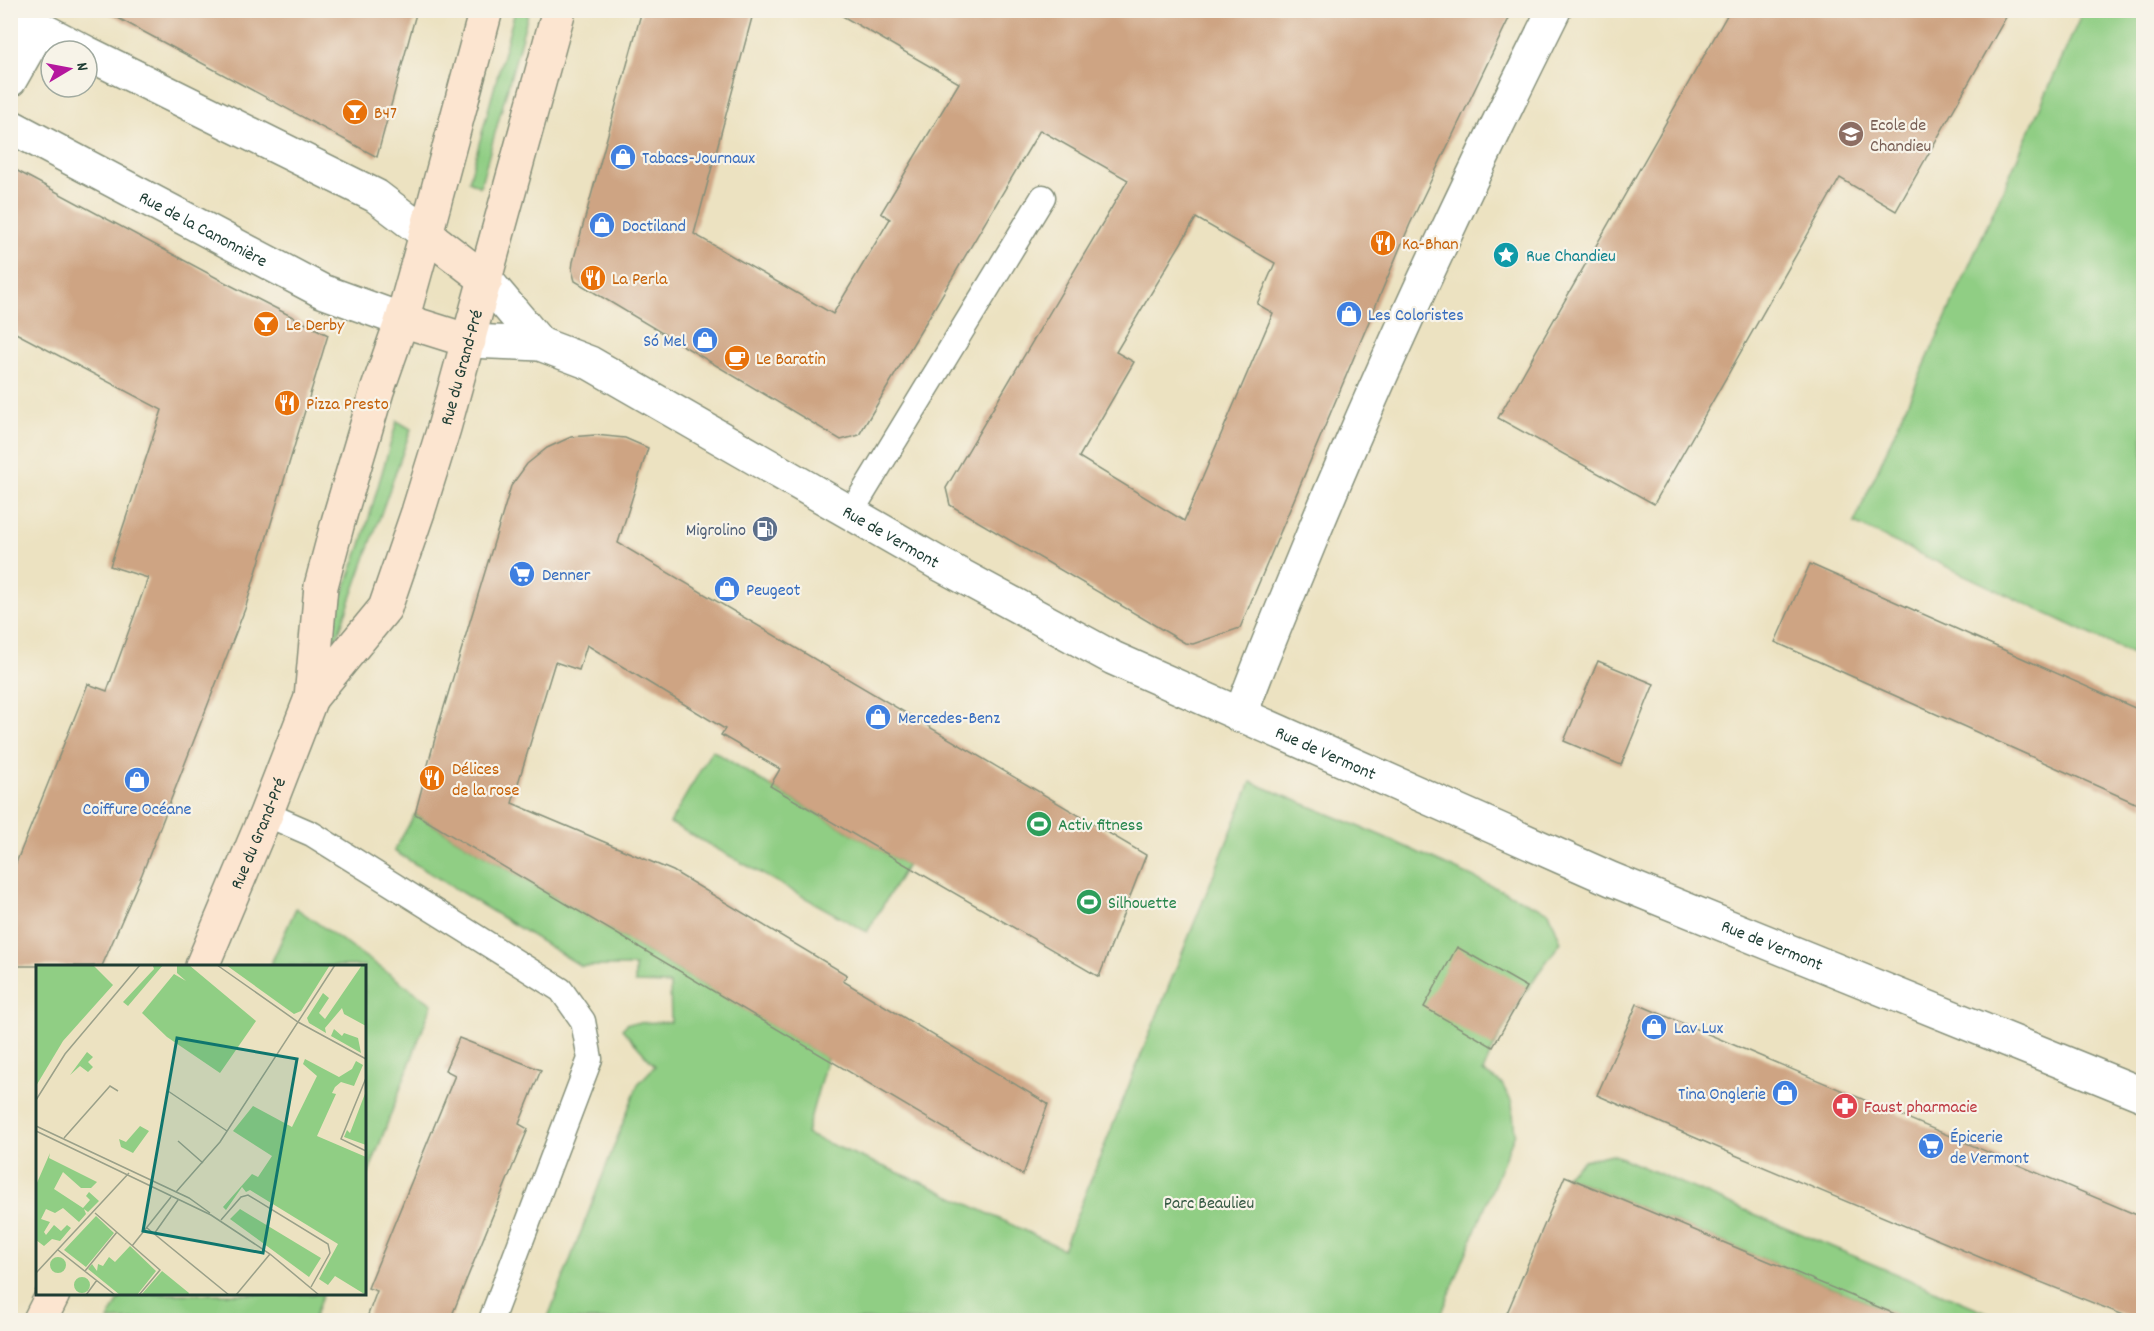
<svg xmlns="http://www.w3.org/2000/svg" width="2154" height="1331" viewBox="0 0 2154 1331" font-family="Dekko,sans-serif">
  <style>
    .green { fill: #90ce84; stroke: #58865c; stroke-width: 1.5 }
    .building { fill: #cea483; fill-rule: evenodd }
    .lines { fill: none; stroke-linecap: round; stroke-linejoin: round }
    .lane-casing { stroke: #86907a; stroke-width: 27 }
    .street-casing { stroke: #86907a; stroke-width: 36 }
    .secondary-casing { stroke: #86907a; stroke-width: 36 }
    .lane { stroke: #fff; stroke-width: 24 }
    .street { stroke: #fff; stroke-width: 33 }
    .secondary { stroke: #fce5d0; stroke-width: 33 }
    .labels { text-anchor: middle; stroke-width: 4.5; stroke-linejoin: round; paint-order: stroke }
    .food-label { font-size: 18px; fill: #c56008; stroke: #f7f3e8; text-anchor: start }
    .education-label { font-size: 18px; fill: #785e54; stroke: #f7f3e8; text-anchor: start }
    .shop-label { font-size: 18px; fill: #366cbe; stroke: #f7f3e8; text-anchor: start }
    .street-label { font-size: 18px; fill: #1f3d34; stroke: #f7f3e8 }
    .culture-label { font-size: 18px; fill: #0d838f; stroke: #f7f3e8; text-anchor: start }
    .service-label { font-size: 18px; fill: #4e5e75; stroke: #f7f3e8; text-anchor: end }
    .leisure-label { font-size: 18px; fill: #27864d; stroke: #f7f3e8; text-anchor: start }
    .health-label { font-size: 18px; fill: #be3a42; stroke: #f7f3e8; text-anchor: start }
    .park-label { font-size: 18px; fill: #365a44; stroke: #f7f3e8 }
    .inset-road { fill: none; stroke: #9aa089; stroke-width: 1.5 }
    .view { fill: #0f766e; fill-opacity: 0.15; stroke: #0f766e; stroke-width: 3 }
    .inset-edge { fill: none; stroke: #1f3d34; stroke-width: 3 }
  </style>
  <rect width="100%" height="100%" fill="#f7f3e8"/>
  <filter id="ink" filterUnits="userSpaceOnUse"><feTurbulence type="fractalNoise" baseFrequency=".0167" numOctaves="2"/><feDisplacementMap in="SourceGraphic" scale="12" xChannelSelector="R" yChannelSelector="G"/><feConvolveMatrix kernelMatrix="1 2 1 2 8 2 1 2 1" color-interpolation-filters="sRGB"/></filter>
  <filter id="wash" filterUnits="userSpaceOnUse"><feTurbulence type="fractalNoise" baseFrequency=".008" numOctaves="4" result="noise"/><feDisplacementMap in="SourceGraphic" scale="24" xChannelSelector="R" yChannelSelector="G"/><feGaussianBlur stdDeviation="1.35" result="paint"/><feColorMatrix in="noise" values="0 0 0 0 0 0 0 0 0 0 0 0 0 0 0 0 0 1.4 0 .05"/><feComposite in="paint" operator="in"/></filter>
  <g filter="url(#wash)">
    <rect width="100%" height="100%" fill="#ece2c1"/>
    <g class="green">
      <polygon points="515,11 529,11 480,187 469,181"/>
      <polygon points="2083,11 2143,11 2143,659 1854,523"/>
      <polygon points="397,421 411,429 337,638 327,635 361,545"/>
      <polygon points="712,750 770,786 907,865 867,932 670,823"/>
      <path d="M1251,782L1382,836L1549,912L1561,942C1530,983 1502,1024 1483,1072L1502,1084L1512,1103L1515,1133L1439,1320H547L638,1084L655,1066L622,1029L628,1023L671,1022L670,984L635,983V966H581L394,851L415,814L827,1058L806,1134L930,1186L1063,1249Z"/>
      <polygon points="296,908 432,1004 365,1183 364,966 270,966"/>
      <polygon points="1612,1154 2005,1320 1909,1320 1565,1176 1584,1160"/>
      <polygon points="122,1294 323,1294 313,1320 108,1320"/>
    </g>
    <g id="blocks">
      <g class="building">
        <polygon points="103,10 417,10 377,157"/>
        <path d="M642,10H754L694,234L833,314L890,219L881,213L959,83L832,10H1513L1410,224L1240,628L1193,644L1185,643L950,505L946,488L1128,180L1040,130L859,435L841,440L575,281L572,270L573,262ZM1196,218L1275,263L1257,304L1273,313L1184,521L1079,457L1134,362L1116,352Z"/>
        <polygon points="1730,10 2010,10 1896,211 1840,178 1654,504 1498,418"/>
        <polygon points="10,167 230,285 328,335 245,609 142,874 102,966 10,966 10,878 88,684 107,691 148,578 110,566 162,410 10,330"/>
        <polygon points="595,435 625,438 648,448 618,543 1146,855 1099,977 770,786 780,769 721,735 725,729 587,645 579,670 555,662 512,803 673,871 847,975 843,981 1048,1104 1023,1175 415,814 438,727 511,486 527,464 547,448 571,437"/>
        <polygon points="1810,564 2144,712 2144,807 1775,642"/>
        <polygon points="1598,661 1654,684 1621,765 1564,741"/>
        <polygon points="1457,947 1527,987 1493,1047 1424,1007"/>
        <polygon points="1637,1004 2144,1218 2144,1320 2136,1320 2008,1269 1735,1155 1597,1095"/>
        <polygon points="459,1038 541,1070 519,1124 528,1129 450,1320 366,1320 377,1291 368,1288 455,1075 445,1070"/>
        <polygon points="1565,1176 1907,1319 1906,1320 1504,1320"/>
      </g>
    </g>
  </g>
  <g filter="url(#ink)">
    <use href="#blocks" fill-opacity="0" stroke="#86907a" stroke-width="1.5"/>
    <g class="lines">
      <g class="lane-casing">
        <g id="lane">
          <polyline points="850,514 1043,197"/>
          <polyline points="266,814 312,834 561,990 583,1021 590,1059 491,1320"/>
        </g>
      </g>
      <g class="street-casing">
        <g id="street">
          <polyline points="10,13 83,51"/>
          <polyline points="87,53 376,196 426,234"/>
          <polyline points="10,80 39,29"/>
          <path id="s1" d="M10,126L322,291L402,320"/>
          <polyline points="486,280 540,344"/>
          <path id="s2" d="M469,341L540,344L590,363L936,562L1113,658L1611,879L2144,1095"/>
          <path d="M1240,716C1262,656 1287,598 1311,539C1385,359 1467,184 1554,10"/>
        </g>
      </g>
      <g class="secondary-casing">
        <g id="secondary">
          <polyline points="426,234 486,280"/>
          <polyline points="402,320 469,341"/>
          <path id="s3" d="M311,698L385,608L418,512L444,428L559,10"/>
          <path id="s4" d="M202,966L266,814L311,698L321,586L338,522L377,391L402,320L426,234L486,10"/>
          <polyline points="40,1320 53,1294"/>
        </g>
      </g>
      <use href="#lane" class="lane"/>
      <use href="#street" class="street"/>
      <use href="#secondary" class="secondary"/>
    </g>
  </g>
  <defs>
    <g id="bar-disc" transform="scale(1.35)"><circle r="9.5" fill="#e8710a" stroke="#f7f3e8"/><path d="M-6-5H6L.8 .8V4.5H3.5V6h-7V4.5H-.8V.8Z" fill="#fff"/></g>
    <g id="school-disc" transform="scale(1.35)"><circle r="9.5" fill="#8d6e63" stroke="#f7f3e8"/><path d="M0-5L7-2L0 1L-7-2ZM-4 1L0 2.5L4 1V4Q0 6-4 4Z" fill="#fff"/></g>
    <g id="shop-disc" transform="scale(1.35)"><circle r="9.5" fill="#3f7fe0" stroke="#f7f3e8"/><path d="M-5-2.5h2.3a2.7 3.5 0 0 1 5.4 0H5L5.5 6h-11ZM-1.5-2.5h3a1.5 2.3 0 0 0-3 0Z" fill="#fff"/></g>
    <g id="restaurant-disc" transform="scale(1.35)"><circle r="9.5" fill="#e8710a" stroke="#f7f3e8"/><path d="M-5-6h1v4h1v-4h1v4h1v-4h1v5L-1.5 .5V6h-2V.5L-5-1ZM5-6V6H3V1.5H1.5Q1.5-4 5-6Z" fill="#fff"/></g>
    <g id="sight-disc" transform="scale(1.35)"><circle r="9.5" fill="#0f9aa8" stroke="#f7f3e8"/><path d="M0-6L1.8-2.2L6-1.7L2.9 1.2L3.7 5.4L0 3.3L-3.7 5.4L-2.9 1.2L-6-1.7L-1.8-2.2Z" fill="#fff"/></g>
    <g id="cafe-disc" transform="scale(1.35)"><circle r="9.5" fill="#e8710a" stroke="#f7f3e8"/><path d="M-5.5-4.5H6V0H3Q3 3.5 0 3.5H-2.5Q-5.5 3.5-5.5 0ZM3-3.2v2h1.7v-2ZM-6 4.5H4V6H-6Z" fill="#fff"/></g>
    <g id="fuel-disc" transform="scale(1.35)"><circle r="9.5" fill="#5c6f8a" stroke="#f7f3e8"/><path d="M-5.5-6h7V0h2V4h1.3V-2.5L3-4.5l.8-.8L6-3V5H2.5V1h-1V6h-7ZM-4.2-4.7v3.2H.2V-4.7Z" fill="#fff"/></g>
    <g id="supermarket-disc" transform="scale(1.35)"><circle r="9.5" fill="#3f7fe0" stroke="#f7f3e8"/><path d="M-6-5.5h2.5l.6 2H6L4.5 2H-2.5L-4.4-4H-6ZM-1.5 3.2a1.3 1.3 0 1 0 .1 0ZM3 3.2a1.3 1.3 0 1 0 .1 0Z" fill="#fff"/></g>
    <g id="stadium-disc" transform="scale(1.35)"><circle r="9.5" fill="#2e9e5b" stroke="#f7f3e8"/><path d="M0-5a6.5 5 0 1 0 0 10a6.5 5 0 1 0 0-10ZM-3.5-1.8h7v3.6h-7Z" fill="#fff"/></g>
    <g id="pharmacy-disc" transform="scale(1.35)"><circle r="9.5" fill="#e0444e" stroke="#f7f3e8"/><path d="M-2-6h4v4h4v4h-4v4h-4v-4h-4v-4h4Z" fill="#fff"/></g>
  </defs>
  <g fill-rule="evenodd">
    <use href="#bar-disc" x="355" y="112"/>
    <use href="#school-disc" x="1851" y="134"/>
    <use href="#shop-disc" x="623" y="157"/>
    <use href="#shop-disc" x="602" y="225"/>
    <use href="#restaurant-disc" x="1383" y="243"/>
    <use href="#sight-disc" x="1506" y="255"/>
    <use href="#restaurant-disc" x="593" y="278"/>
    <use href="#shop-disc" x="1349" y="314"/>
    <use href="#bar-disc" x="266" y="324"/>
    <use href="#shop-disc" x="705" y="340"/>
    <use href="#cafe-disc" x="737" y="358"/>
    <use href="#restaurant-disc" x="287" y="403"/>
    <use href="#fuel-disc" x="765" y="529"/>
    <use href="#supermarket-disc" x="522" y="574"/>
    <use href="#shop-disc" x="727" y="589"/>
    <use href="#shop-disc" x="878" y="717"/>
    <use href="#restaurant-disc" x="432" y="778"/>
    <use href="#shop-disc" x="137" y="780"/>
    <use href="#stadium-disc" x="1039" y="824"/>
    <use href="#stadium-disc" x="1089" y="902"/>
    <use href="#shop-disc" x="1654" y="1027"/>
    <use href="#shop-disc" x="1785" y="1093"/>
    <use href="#pharmacy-disc" x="1845" y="1106"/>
    <use href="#supermarket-disc" x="1931" y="1146"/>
  </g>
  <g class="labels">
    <g class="food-label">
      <text x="374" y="118">B47</text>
      <text x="1402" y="249">Ka-Bhan</text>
      <text x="612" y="284">La Perla</text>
      <text x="286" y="330">Le Derby</text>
      <text x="756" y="364">Le Baratin</text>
      <text x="306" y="409">Pizza Presto</text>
      <text x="452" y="774">Délices<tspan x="452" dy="21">de la rose</tspan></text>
    </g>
    <g class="education-label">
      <text x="1870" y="130">Ecole de<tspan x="1870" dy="21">Chandieu</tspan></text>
    </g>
    <g class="shop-label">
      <text x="642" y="163">Tabacs-Journaux</text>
      <text x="622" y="231">Doctiland</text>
      <text x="1368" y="320">Les Coloristes</text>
      <text x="686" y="346" text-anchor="end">Só Mel</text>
      <text x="542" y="580">Denner</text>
      <text x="746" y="595">Peugeot</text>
      <text x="898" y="723">Mercedes-Benz</text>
      <text x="137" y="814" text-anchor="middle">Coiffure Océane</text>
      <text x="1674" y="1033">Lav Lux</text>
      <text x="1766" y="1099" text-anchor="end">Tina Onglerie</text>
      <text x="1950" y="1142">Épicerie<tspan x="1950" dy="21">de Vermont</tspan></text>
    </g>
    <g class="street-label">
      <text dy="6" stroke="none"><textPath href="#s1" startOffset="219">Rue de la Canonnière</textPath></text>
      <text dy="6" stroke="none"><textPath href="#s3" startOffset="369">Rue du Grand-Pré</textPath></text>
      <text dy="6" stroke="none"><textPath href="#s2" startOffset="472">Rue de Vermont</textPath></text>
      <text dy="6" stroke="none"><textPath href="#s2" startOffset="958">Rue de Vermont</textPath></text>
      <text dy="6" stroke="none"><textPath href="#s4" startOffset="144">Rue du Grand-Pré</textPath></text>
      <text dy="6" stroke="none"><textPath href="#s2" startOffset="1444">Rue de Vermont</textPath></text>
    </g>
    <g class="culture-label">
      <text x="1526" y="261">Rue Chandieu</text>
    </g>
    <g class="service-label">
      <text x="746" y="535">Migrolino</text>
    </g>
    <g class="leisure-label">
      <text x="1058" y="830">Activ fitness</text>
      <text x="1108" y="908">Silhouette</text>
    </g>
    <g class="health-label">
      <text x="1864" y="1112">Faust pharmacie</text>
    </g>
    <g class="park-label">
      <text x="1209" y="1208">Parc Beaulieu</text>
    </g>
  </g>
  <g transform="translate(36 965)">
    <rect width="330" height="330" fill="#ece2c1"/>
    <path d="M0,0H57L77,20L27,76L0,121ZM127,0L92,41L87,37L118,4L117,1ZM141,0H153L220,56L184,108L131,72L106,48L138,9L150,16L141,8ZM190,0H294L265,46L258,49ZM326,0H330V61L308,49L306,43L289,63L290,68L273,58L271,53L287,28L293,33L283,48L289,54ZM298,64L306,71L308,68L322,73L325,88L295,71ZM51,87L57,92L52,97L57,102L52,107L44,101L34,110ZM269,94L303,112L316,104L320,96L327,100L318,121L305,117L299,122L296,128L300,129L281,171L330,192V330L299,311L292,320L283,314L302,279L214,225L210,227L206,222L190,245L187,242L216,209L222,212L236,191L197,166L217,141L256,162L281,111L267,99ZM330,126V180L308,172L311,165L314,168ZM104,161L113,166L97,188L85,182L83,174L90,177ZM14,188L13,193L61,217L55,223H45L27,207L18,224L47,243L54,235L50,231L53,227L63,236L52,247L48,244L50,249L43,257L27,243L19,248L10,244L5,254L14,257L8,267L10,270L18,260L25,266L31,260L35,263L24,276L16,274L8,281L0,275V220ZM204,244L285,293L273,312L194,254ZM60,251L78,268L50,302L28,285ZM94,281L120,306L101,330H84L52,304L56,299L61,306L62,299L67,301L73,292L79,297ZM14 300a8 8 0 1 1 16 0a8 8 0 1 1-16 0ZM126,306L153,328L152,330H105ZM38 320a8 8 0 1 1 16 0a8 8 0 1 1-16 0Z" fill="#90ce84"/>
    <path class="inset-road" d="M181,0L262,57L330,94M330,113L305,174L330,186M132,126L191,166M0,135L29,89L104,0M0,161L153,233L174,248M0,166L175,250L234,289L283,330M28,173L74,121L82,126M142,176L167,198M140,227L184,177L299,0M59,248L124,305L103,330M185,255L205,232L212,230L292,279L294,288L275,322M111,263L193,330M118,269L142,235M96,281L135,232M22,285L79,330M49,306L81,267M0,308L93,208M50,330L61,315M200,330L234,289"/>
    <path class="view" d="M141,73L261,94L227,288L107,266Z"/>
    <rect width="330" height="330" class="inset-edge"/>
  </g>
  <rect width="2154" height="1331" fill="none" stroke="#f7f3e8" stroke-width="36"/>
  <g transform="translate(69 69) rotate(80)"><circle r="28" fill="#f7f3e8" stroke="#a1aaa0" stroke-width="1.5"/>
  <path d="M0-4.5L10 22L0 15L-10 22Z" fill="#b5179e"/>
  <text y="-9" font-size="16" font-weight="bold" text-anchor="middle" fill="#1f3d34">N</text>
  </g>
</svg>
